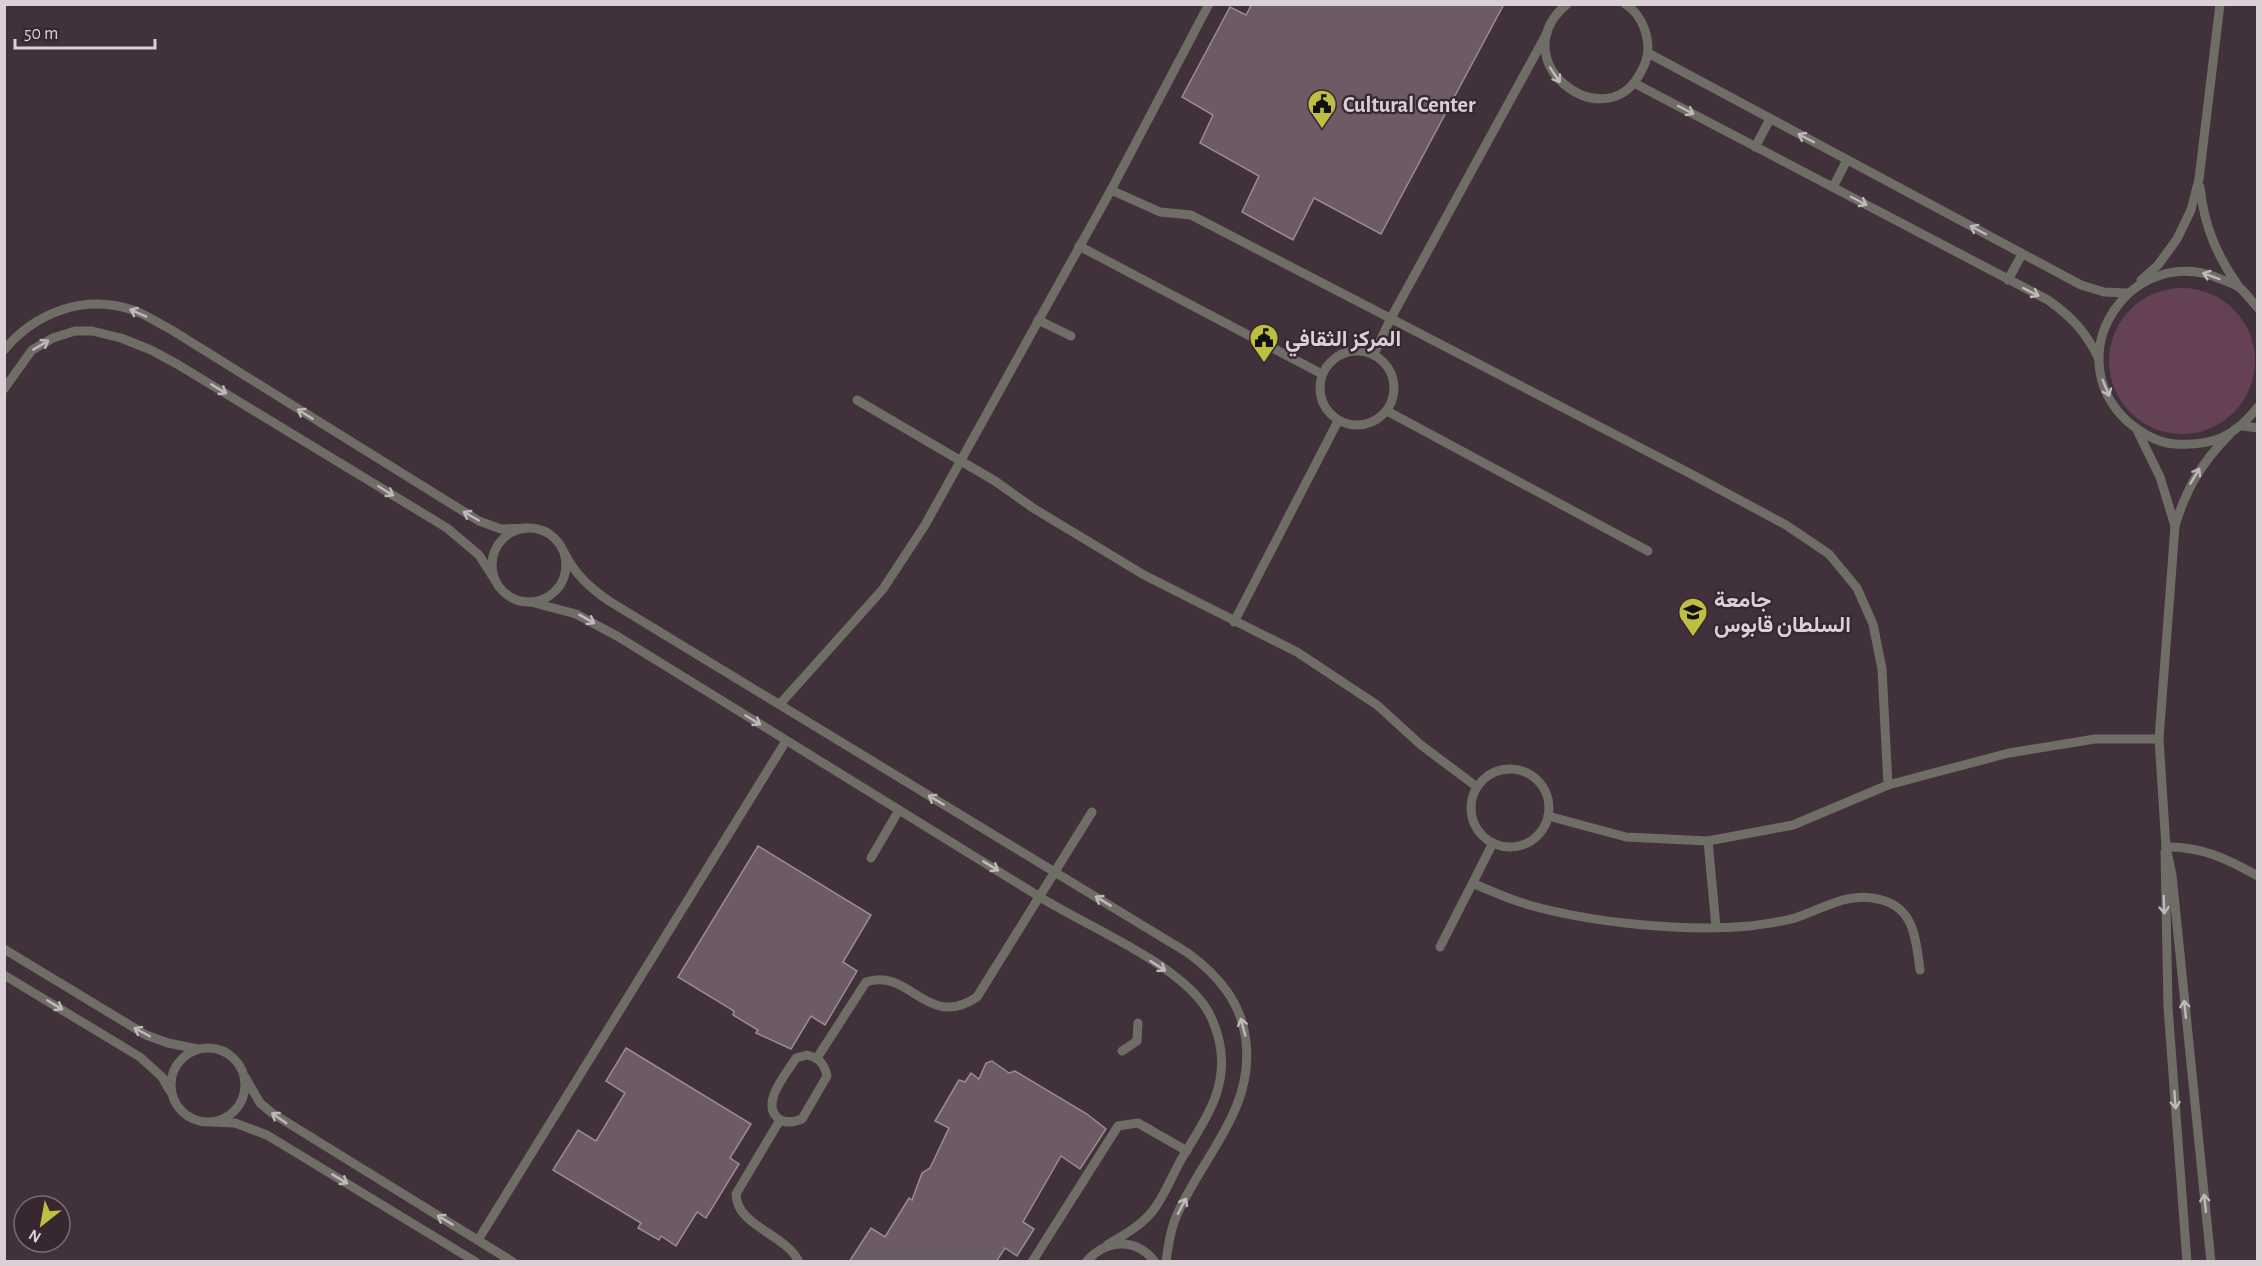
<svg xmlns="http://www.w3.org/2000/svg" width="2262" height="1266" viewBox="0 0 2262 1266" font-family="'Alegreya Sans',Vazirmatn,sans-serif">
  <style>
    .green { fill: #644155 }
    .building { fill: #6c5a64; stroke: #9d8a94; stroke-width: 1.5 }
    .lines { fill: none; stroke-linecap: round; stroke-linejoin: round }
    .lane { stroke: #6e6e66; stroke-width: 9 }
    .oneway { stroke: #c0b8ba }
    .labels { text-anchor: middle; stroke-width: 4.5; stroke-linejoin: round; paint-order: stroke }
    .poi-label { font-size: 22px; font-weight: bold; fill: #dbd0d6; stroke: #372730; text-anchor: start }
  </style>
  <rect width="100%" height="100%" fill="#41313a"/>
  <circle class="green" cx="2182" cy="361" r="73"/>
  <g class="building">
    <polygon points="1252,4 1504,4 1381,234 1314,198 1293,240 1242,212 1259,176 1200,143 1213,115 1182,97 1230,7 1246,15"/>
    <polygon points="758,846 871,915 843,962 857,971 825,1025 811,1016 791,1049 756,1033 758,1030 733,1015 734,1011 678,977"/>
    <polygon points="626,1048 751,1124 730,1158 739,1164 706,1218 697,1212 676,1246 661,1236 659,1240 638,1228 641,1223 553,1170 578,1130 596,1141 625,1093 606,1081"/>
    <polygon points="992,1061 1009,1073 1015,1071 1087,1114 1106,1129 1080,1169 1061,1156 1023,1222 1034,1229 1017,1256 1005,1248 996,1262 849,1262 871,1228 885,1237 909,1198 912,1200 922,1173 930,1168 949,1128 935,1121 959,1080 965,1082 971,1073 979,1079 986,1063"/>
  </g>
  <g class="lines">
    <g class="lane">
      <path d="M1567,4C1501,60 1601,137 1638,77C1644,67 1648,59 1648,47C1647,30 1640,13 1625,4"/>
      <polyline points="1648,53 2081,285 2104,292 2127,293"/>
      <path d="M1634,83L2048,300C2072,317 2086,332 2099,359"/>
      <polyline points="1755,147 1770,119"/>
      <polyline points="1833,187 1847,160"/>
      <path d="M2200,187C2204,226 2217,256 2239,287"/>
      <polyline points="1111,190 1160,212 1191,215 1691,474 1786,525 1829,554 1857,588 1873,624 1882,669 1888,785"/>
      <polyline points="1079,246 1322,374"/>
      <polyline points="2008,280 2022,254"/>
      <polyline points="2141,280 2158,265 2177,239 2191,210 2199,179 2220,4"/>
      <path d="M2258,308C2252,302 2246,293 2240,288C2235,284 2228,282 2223,280C2134,239 2055,353 2127,421C2140,432 2158,443 2175,444C2213,446 2234,437 2258,407"/>
      <polyline points="1038,320 1071,336"/>
      <path d="M4,350C36,312 84,294 133,310C145,314 158,323 170,329L479,521L501,529L526,528"/>
      <circle cx="1357" cy="388" r="37"/>
      <polyline points="1374,354 1391,318 1547,33"/>
      <polyline points="4,389 32,350 53,338 75,331 92,331 121,338 151,350 177,364 447,528 479,555 495,580"/>
      <polyline points="857,400 995,481 1033,508 1144,575 1297,652 1377,705 1421,745 1477,787"/>
      <polyline points="1387,411 1648,551"/>
      <polyline points="2243,426 2258,428"/>
      <polyline points="2137,430 2160,477 2175,526"/>
      <circle cx="529" cy="565" r="37"/>
      <path d="M565,554C576,575 589,587 609,601L1188,953C1219,976 1242,1003 1246,1042C1254,1111 1201,1158 1176,1217C1170,1231 1168,1246 1166,1262"/>
      <path d="M531,602L576,614L617,636C758,723 900,810 1040,897C1088,927 1171,960 1204,1005C1211,1015 1216,1028 1219,1040C1230,1087 1205,1120 1182,1158C1172,1175 1164,1198 1151,1213C1139,1227 1122,1236 1107,1245"/>
      <polyline points="1234,622 1338,421"/>
      <polyline points="780,704 883,589 925,525 1111,190 1209,4"/>
      <circle cx="1510" cy="808" r="39"/>
      <polyline points="1548,816 1626,837 1708,841 1793,825 1888,785 2009,753 2095,739 2159,739"/>
      <polyline points="1708,841 1716,927"/>
      <path d="M2166,847C2201,846 2227,859 2258,876"/>
      <polyline points="2165,852 2168,1007 2187,1262"/>
      <polyline points="871,858 899,810"/>
      <path d="M1474,884C1492,891 1510,900 1529,905C1593,923 1684,932 1750,926C1764,924 1781,922 1795,918C1823,909 1850,890 1882,900C1915,909 1916,941 1920,970"/>
      <polyline points="1440,947 1493,843"/>
      <polyline points="4,949 146,1035 168,1043 198,1049"/>
      <polyline points="4,975 140,1057 162,1077 170,1091"/>
      <circle cx="208" cy="1085" r="37"/>
      <polyline points="1122,1051 1137,1041 1138,1023"/>
      <path d="M807,1055C819,1058 824,1063 827,1076L802,1119C794,1122 786,1124 779,1119C759,1104 787,1073 796,1058Z"/>
      <path d="M817,1058L866,982C910,967 927,1031 977,997L1092,812"/>
      <polyline points="245,1077 260,1103 272,1113 513,1262"/>
      <path d="M780,1120L736,1194C737,1227 785,1233 799,1262"/>
      <polyline points="212,1122 235,1123 267,1135 476,1262"/>
      <polyline points="478,1240 786,741"/>
      <polyline points="1032,1262 1118,1126 1138,1123 1187,1151"/>
      <path d="M1086,1262C1106,1239 1136,1237 1155,1262"/>
      <path d="M2211,1262L2172,875L2166,847L2159,739L2175,526C2186,489 2202,462 2229,435"/>
    </g>
  </g>
  <defs><path id="oneway-shaft" d="M-6 0H5M1.5-3L5.5 0L1.5 3" fill="none" stroke-width="1.6" stroke-linecap="round" stroke-linejoin="round" transform="scale(1.5)"/></defs>
  <g class="oneway">
    <use href="#oneway-shaft" transform="translate(1555 75) rotate(56)"/>
    <use href="#oneway-shaft" transform="translate(1686 110) rotate(28)"/>
    <use href="#oneway-shaft" transform="translate(1806 138) rotate(-152)"/>
    <use href="#oneway-shaft" transform="translate(1859 201) rotate(28)"/>
    <use href="#oneway-shaft" transform="translate(1978 230) rotate(-152)"/>
    <use href="#oneway-shaft" transform="translate(2211 276) rotate(-160)"/>
    <use href="#oneway-shaft" transform="translate(2031 292) rotate(27)"/>
    <use href="#oneway-shaft" transform="translate(138 313) rotate(-156)"/>
    <use href="#oneway-shaft" transform="translate(41 345) rotate(-31)"/>
    <use href="#oneway-shaft" transform="translate(2106 388) rotate(68)"/>
    <use href="#oneway-shaft" transform="translate(219 389) rotate(31)"/>
    <use href="#oneway-shaft" transform="translate(305 414) rotate(-148)"/>
    <use href="#oneway-shaft" transform="translate(2195 476) rotate(-59)"/>
    <use href="#oneway-shaft" transform="translate(386 491) rotate(32)"/>
    <use href="#oneway-shaft" transform="translate(471 516) rotate(-150)"/>
    <use href="#oneway-shaft" transform="translate(587 619) rotate(29)"/>
    <use href="#oneway-shaft" transform="translate(753 720) rotate(32)"/>
    <use href="#oneway-shaft" transform="translate(936 800) rotate(-149)"/>
    <use href="#oneway-shaft" transform="translate(991 866) rotate(31)"/>
    <use href="#oneway-shaft" transform="translate(1103 901) rotate(-149)"/>
    <use href="#oneway-shaft" transform="translate(2164 905) rotate(88)"/>
    <use href="#oneway-shaft" transform="translate(1158 966) rotate(33)"/>
    <use href="#oneway-shaft" transform="translate(55 1005) rotate(31)"/>
    <use href="#oneway-shaft" transform="translate(2185 1009) rotate(-96)"/>
    <use href="#oneway-shaft" transform="translate(1243 1027) rotate(-105)"/>
    <use href="#oneway-shaft" transform="translate(142 1032) rotate(-152)"/>
    <use href="#oneway-shaft" transform="translate(2175 1100) rotate(86)"/>
    <use href="#oneway-shaft" transform="translate(279 1118) rotate(-145)"/>
    <use href="#oneway-shaft" transform="translate(340 1179) rotate(31)"/>
    <use href="#oneway-shaft" transform="translate(2205 1203) rotate(-96)"/>
    <use href="#oneway-shaft" transform="translate(1182 1206) rotate(-62)"/>
    <use href="#oneway-shaft" transform="translate(445 1220) rotate(-149)"/>
  </g>
  <defs>
    <g id="civic-pin" transform="scale(1.5)"><path d="M0 17L-7.5 6A9.5 9.5 0 1 1 7.5 6Z" fill="#bebf42" stroke="#372730"/><path d="M-.6-6.5H3V-4.5H.6V-3L4-1V1h2V6H-6V1h2V-1L-.6-3ZM-1.2 2.5V6h2.4V2.5Z" fill="#111"/></g>
    <g id="university-pin" transform="scale(1.5)"><path d="M0 17L-7.5 6A9.5 9.5 0 1 1 7.5 6Z" fill="#bebf42" stroke="#372730"/><path d="M0-5L7-2L0 1L-7-2ZM-4 1L0 2.5L4 1V4Q0 6-4 4Z" fill="#111"/></g>
  </defs>
  <g fill-rule="evenodd">
    <use href="#civic-pin" x="1322" y="104"/>
    <use href="#civic-pin" x="1264" y="338"/>
    <use href="#university-pin" x="1693" y="612"/>
  </g>
  <g class="labels">
    <g class="poi-label">
      <text x="1343" y="112">Cultural Center</text>
      <text x="1285" y="346">المركز الثقافي</text>
      <text x="1714" y="607">جامعة<tspan x="1714" dy="25">السلطان قابوس</tspan></text>
    </g>
  </g>
  <rect width="2262" height="1266" fill="none" stroke="#dbd0d6" stroke-width="12"/>
  <g transform="translate(42 1224) rotate(211)"><circle r="28" fill="#372730" stroke="#796b72" stroke-width="1.5"/>
  <path d="M0-4.5L10 22L0 15L-10 22Z" fill="#bebf42"/>
  <text y="-9" font-size="16" font-weight="bold" text-anchor="middle" fill="#dbd0d6">N</text>
  </g>
  <path d="M15 39v9h140v-9" fill="none" stroke="#dbd0d6" stroke-width="3"/>
  <text x="24" y="39" font-size="18" fill="#dbd0d6" stroke="#372730" stroke-width="4.5" paint-order="stroke">50 m</text>
</svg>
